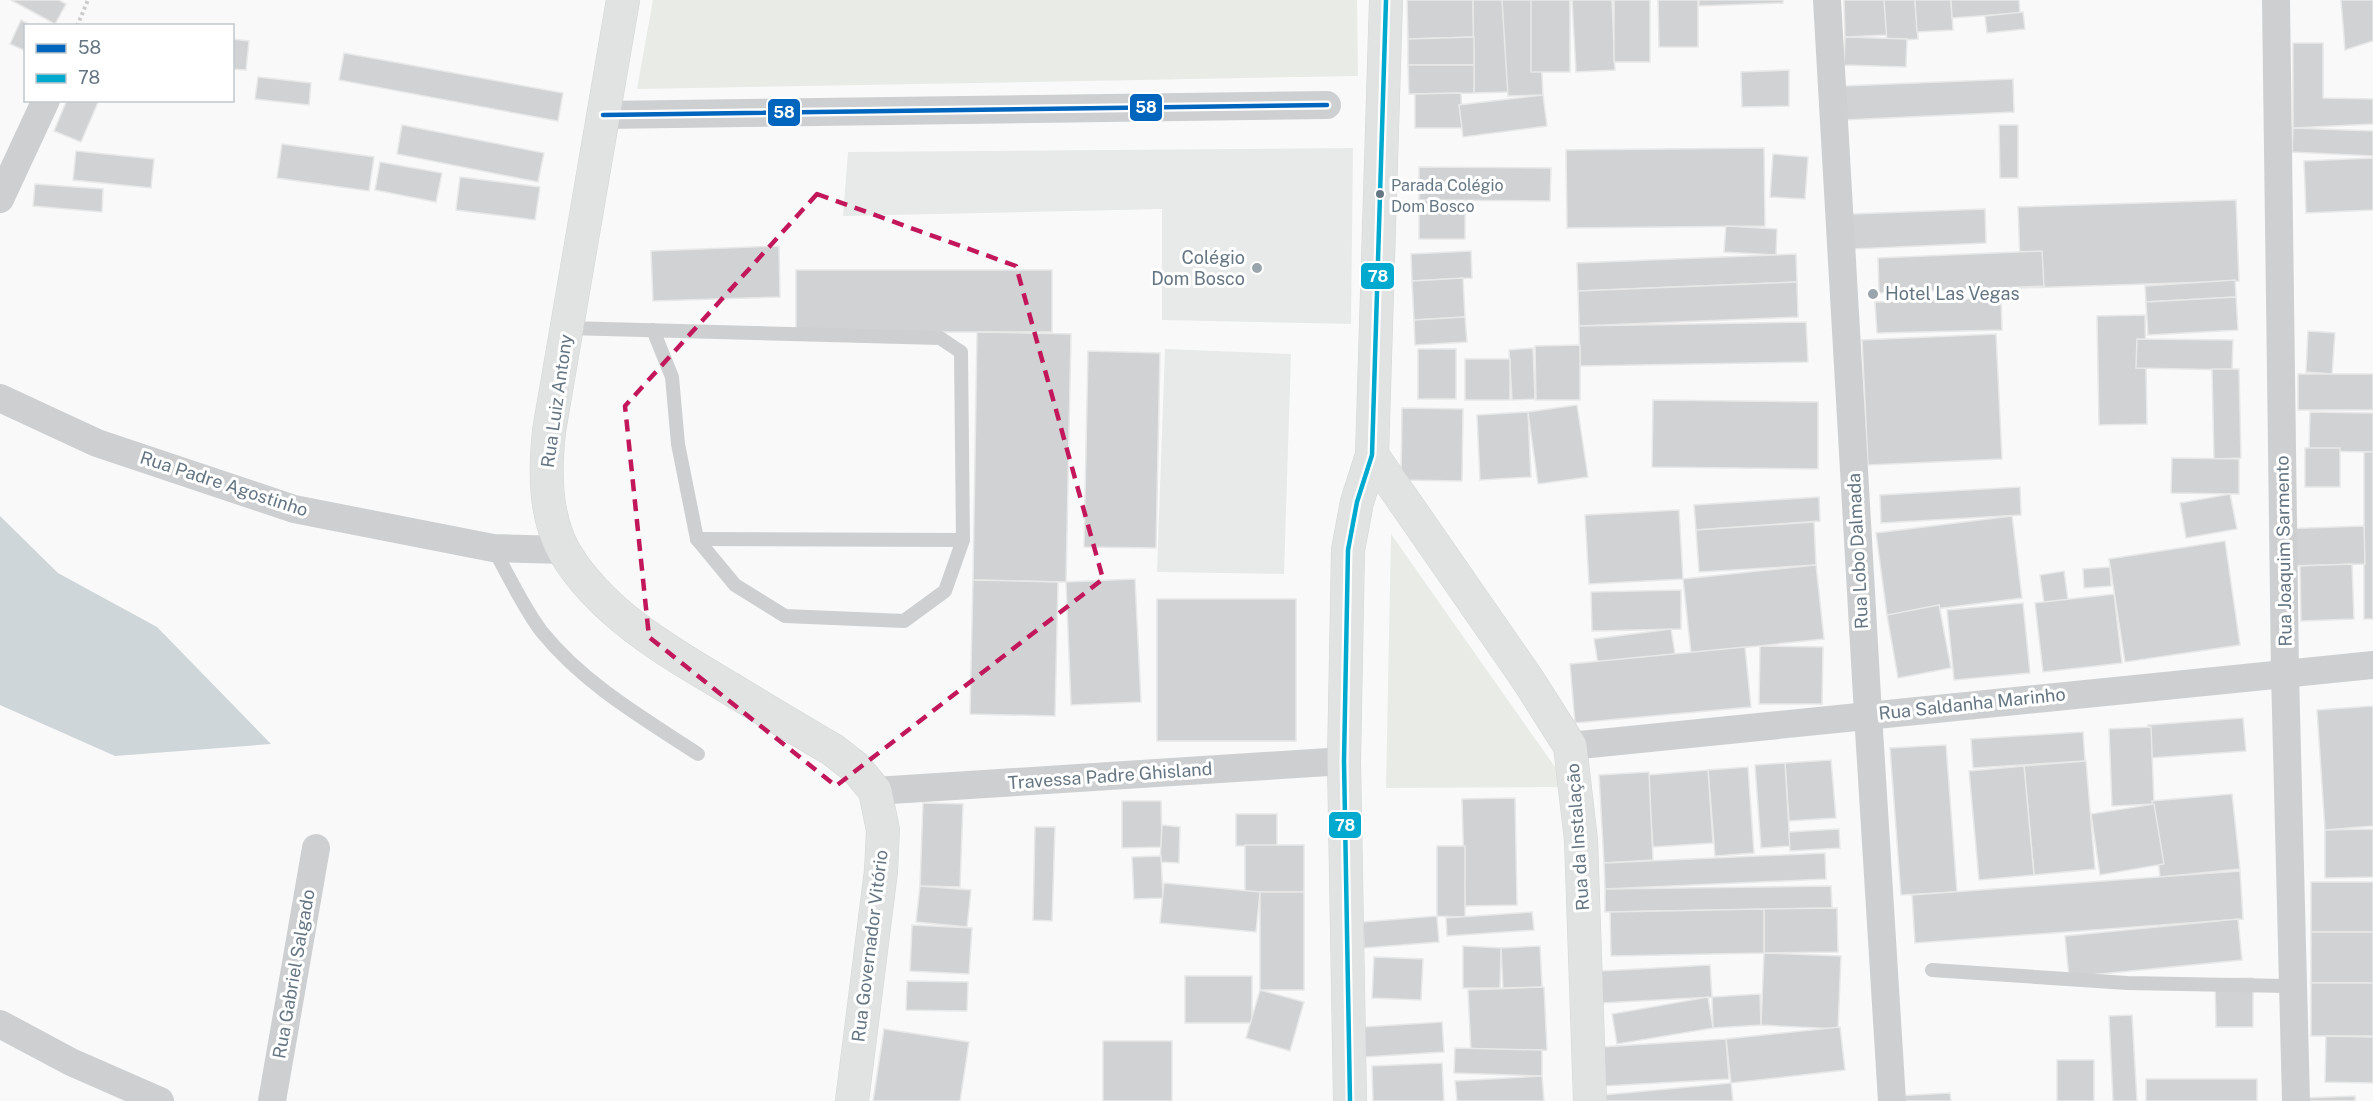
<svg xmlns="http://www.w3.org/2000/svg" width="2373" height="1101" viewBox="0 0 2373 1101" font-family="'Public Sans',sans-serif">
  <style>
    .built { fill: #e8e9e9 }
    .green { fill: #e8ebe6 }
    .water { fill: #ced6d9 }
    .building { fill: #d0d2d3; stroke: #e8e8e8; stroke-width: 1.5 }
    .lines { fill: none; stroke-linecap: round; stroke-linejoin: round }
    .secondary-casing { stroke: #d5d6d7; stroke-width: 34 }
    .path { stroke: #cbcccd; stroke-width: 4; stroke-dasharray: 3 3; stroke-linecap: butt }
    .lane { stroke: #cecfd0; stroke-width: 14 }
    .street { stroke: #cecfd0; stroke-width: 28 }
    .secondary { stroke: #e1e2e2; stroke-width: 33 }
    .bus-1-casing { stroke: #fff; stroke-width: 9 }
    .bus-2-casing { stroke: #fff; stroke-width: 9 }
    .bus-1 { stroke: #0065bd; stroke-width: 4.5 }
    .bus-2 { stroke: #00a9ce; stroke-width: 4.5 }
    .marked { fill: none; stroke: #c2185b; stroke-width: 4.5; stroke-dasharray: 12 8; stroke-linejoin: round }
    .bus-dot { fill: #657683; stroke: #fff; stroke-width: 2 }
    .poi-dot { fill: #99a4ac; stroke: #fff; stroke-width: 2 }
    .labels { text-anchor: middle; stroke-width: 6; stroke-linejoin: round; paint-order: stroke }
    .bus-label { font-size: 16px; fill: #657683; stroke: #fff; text-anchor: start }
    .poi-label { font-size: 18px; fill: #657683; stroke: #fff; text-anchor: end }
    .street-label { font-size: 18px; fill: #657683; stroke: #fff }
    .line-badge { stroke: #fff; stroke-width: 2 }
    .badge-label { font-size: 16px; text-anchor: middle; font-weight: bold; fill: #fff }
  </style>
  <rect width="100%" height="100%" fill="#f9f9f9"/>
  <g class="built">
    <polygon points="1353,148 1351,324 1162,320 1162,209 843,216 848,152"/>
    <polygon points="1165,349 1291,354 1284,574 1157,572"/>
  </g>
  <g class="green">
    <polygon points="653,0 1357,0 1358,76 637,89"/>
    <polygon points="1391,534 1569,787 1386,788"/>
  </g>
  <polygon class="water" points="0,516 58,573 157,627 271,744 115,756 0,705"/>
  <g class="building">
    <polygon points="11,0 59,0 66,4 55,24"/>
    <polygon points="1407,0 1473,0 1474,37 1408,39"/>
    <polygon points="1473,0 1506,0 1508,92 1474,93"/>
    <polygon points="1502,0 1538,0 1543,95 1508,96"/>
    <rect x="1531" y="0" width="39" height="72"/>
    <polygon points="1572,0 1612,0 1615,70 1576,72"/>
    <rect x="1614" y="0" width="36" height="62"/>
    <polygon points="1658,0 1698,0 1698,47 1659,47"/>
    <polygon points="1699,0 1783,0 1783,3 1699,6"/>
    <polygon points="1844,0 1885,0 1887,35 1845,37"/>
    <polygon points="1884,0 1915,0 1918,39 1887,41"/>
    <polygon points="1915,0 1951,0 1953,30 1917,32"/>
    <polygon points="1951,0 2019,0 2020,13 1952,18"/>
    <polygon points="2341,0 2373,0 2373,41 2345,50"/>
    <polygon points="2023,12 2025,29 1987,33 1985,16"/>
    <polygon points="21,20 32,26 26,26 26,51 10,44"/>
    <polygon points="1474,37 1474,65 1408,65 1408,39"/>
    <polygon points="1845,37 1907,39 1906,67 1844,65"/>
    <polygon points="232,39 249,41 246,70 232,69"/>
    <polygon points="2293,43 2323,43 2323,98 2373,99 2373,124 2293,128"/>
    <polygon points="344,53 563,93 558,121 339,80"/>
    <polygon points="1408,65 1474,65 1474,93 1409,94"/>
    <polygon points="1789,70 1789,106 1742,107 1741,72"/>
    <polygon points="258,77 311,83 309,105 255,99"/>
    <polygon points="2013,79 2014,112 1844,120 1843,86"/>
    <polygon points="1461,93 1462,128 1415,128 1415,94"/>
    <polygon points="1543,95 1547,126 1463,137 1459,105"/>
    <polygon points="67,100 99,100 81,142 54,131"/>
    <polygon points="402,125 544,153 538,182 397,154"/>
    <polygon points="1999,125 2018,125 2018,178 2000,178"/>
    <polygon points="2293,128 2373,131 2373,156 2292,152"/>
    <polygon points="282,144 374,157 369,191 277,178"/>
    <polygon points="1764,148 1765,226 1567,228 1566,150"/>
    <polygon points="76,151 154,159 151,188 73,180"/>
    <polygon points="1773,154 1808,157 1805,199 1770,197"/>
    <polygon points="2373,158 2373,210 2306,213 2304,161"/>
    <polygon points="380,162 442,173 436,202 375,190"/>
    <polygon points="1419,167 1551,168 1550,201 1419,200"/>
    <polygon points="460,177 540,187 535,220 456,210"/>
    <polygon points="35,184 103,189 102,212 33,206"/>
    <polygon points="1419,200 1465,201 1465,239 1419,239"/>
    <polygon points="2236,200 2239,281 2021,288 2018,207"/>
    <polygon points="1985,209 1986,243 1853,249 1852,214"/>
    <polygon points="1726,226 1777,229 1776,255 1724,252"/>
    <polygon points="779,246 780,297 653,301 651,251"/>
    <polygon points="1471,251 1472,278 1412,281 1411,254"/>
    <polygon points="2042,251 2044,286 1879,293 1878,258"/>
    <polygon points="1796,254 1797,282 1578,291 1577,263"/>
    <rect x="796" y="270" width="256" height="62"/>
    <polygon points="1463,278 1465,317 1414,320 1412,281"/>
    <polygon points="2235,280 2236,297 2146,302 2145,286"/>
    <polygon points="1797,282 1798,317 1579,326 1578,291"/>
    <polygon points="2236,297 2238,330 2148,335 2146,302"/>
    <polygon points="2001,298 2002,330 1877,333 1875,302"/>
    <polygon points="2145,315 2147,424 2099,425 2097,316"/>
    <polygon points="1465,317 1467,342 1415,345 1414,320"/>
    <polygon points="1806,322 1808,362 1580,366 1579,326"/>
    <polygon points="2308,331 2335,333 2332,374 2306,372"/>
    <polygon points="977,332 1071,334 1066,582 973,580"/>
    <polygon points="1996,334 2002,459 1868,465 1862,340"/>
    <polygon points="2137,339 2233,340 2232,370 2136,368"/>
    <polygon points="1580,345 1580,400 1536,400 1535,346"/>
    <polygon points="1533,348 1535,399 1512,400 1509,350"/>
    <rect x="1418" y="349" width="38" height="50"/>
    <polygon points="1088,351 1160,353 1156,548 1084,547"/>
    <rect x="1465" y="359" width="45" height="41"/>
    <polygon points="2212,369 2239,369 2241,458 2214,459"/>
    <rect x="2298" y="374" width="75" height="36"/>
    <polygon points="1653,400 1818,402 1818,469 1652,467"/>
    <polygon points="1577,405 1588,477 1538,484 1528,412"/>
    <polygon points="1402,408 1463,409 1462,481 1401,480"/>
    <polygon points="1528,412 1531,477 1480,480 1477,415"/>
    <polygon points="2310,412 2373,413 2373,452 2309,451"/>
    <rect x="2305" y="448" width="35" height="39"/>
    <rect x="2364" y="452" width="9" height="167"/>
    <polygon points="2172,458 2239,459 2239,494 2171,493"/>
    <polygon points="2020,487 2021,515 1881,523 1880,495"/>
    <polygon points="2230,494 2237,529 2186,538 2180,503"/>
    <polygon points="1819,497 1820,521 1696,530 1694,505"/>
    <polygon points="1679,510 1683,579 1589,584 1585,515"/>
    <polygon points="2012,516 2022,598 1887,615 1876,533"/>
    <polygon points="1814,522 1816,565 1699,572 1696,530"/>
    <polygon points="2364,526 2365,564 2284,566 2282,529"/>
    <polygon points="2225,541 2240,645 2125,662 2109,559"/>
    <polygon points="2352,564 2354,619 2301,621 2300,566"/>
    <polygon points="1816,565 1824,639 1691,653 1683,579"/>
    <polygon points="2110,567 2111,586 2084,588 2083,569"/>
    <polygon points="2064,571 2068,600 2044,603 2040,575"/>
    <polygon points="1135,579 1141,702 1071,705 1066,582"/>
    <polygon points="973,580 1058,582 1055,716 970,714"/>
    <polygon points="1681,590 1681,629 1592,631 1591,592"/>
    <polygon points="2114,594 2122,663 2043,672 2035,603"/>
    <rect x="1157" y="599" width="139" height="142"/>
    <polygon points="2023,603 2030,673 1954,680 1947,610"/>
    <polygon points="1939,605 1951,668 1898,678 1887,615"/>
    <polygon points="1671,629 1675,654 1598,664 1594,639"/>
    <polygon points="1760,646 1823,647 1822,704 1759,704"/>
    <polygon points="1745,647 1751,707 1575,723 1570,664"/>
    <polygon points="2373,706 2373,826 2325,830 2317,710"/>
    <polygon points="2243,718 2246,751 2151,758 2148,725"/>
    <polygon points="2151,727 2154,804 2112,806 2109,729"/>
    <polygon points="2083,732 2085,761 1973,768 1971,739"/>
    <polygon points="1946,745 1957,892 1901,895 1890,748"/>
    <polygon points="1831,760 1836,818 1789,821 1785,763"/>
    <polygon points="2086,761 2095,869 2034,875 2024,766"/>
    <polygon points="1785,763 1790,846 1761,848 1755,765"/>
    <polygon points="2024,766 2034,875 1979,880 1969,771"/>
    <polygon points="1748,767 1754,853 1715,856 1708,770"/>
    <polygon points="1708,770 1713,843 1653,847 1647,775"/>
    <polygon points="1649,772 1653,860 1604,863 1599,775"/>
    <polygon points="2232,794 2240,869 2160,877 2152,801"/>
    <polygon points="1515,798 1517,905 1465,906 1462,799"/>
    <polygon points="1122,801 1161,801 1162,847 1122,848"/>
    <polygon points="923,803 963,804 960,887 920,886"/>
    <polygon points="2154,804 2164,864 2100,875 2091,814"/>
    <rect x="1236" y="814" width="41" height="32"/>
    <polygon points="1162,825 1180,827 1179,863 1160,862"/>
    <polygon points="1035,827 1055,827 1052,921 1033,920"/>
    <polygon points="1839,829 1840,848 1790,851 1789,832"/>
    <polygon points="2373,829 2373,877 2325,878 2325,830"/>
    <rect x="1245" y="845" width="59" height="47"/>
    <polygon points="1437,846 1465,846 1465,917 1437,916"/>
    <polygon points="1825,853 1826,879 1605,889 1604,863"/>
    <polygon points="1161,856 1163,898 1134,899 1132,857"/>
    <polygon points="2240,871 2243,919 1915,943 1912,895"/>
    <rect x="2311" y="882" width="62" height="50"/>
    <polygon points="1164,883 1260,892 1256,932 1160,923"/>
    <polygon points="920,886 971,890 967,927 916,922"/>
    <polygon points="1831,886 1832,908 1605,912 1605,889"/>
    <rect x="1260" y="892" width="44" height="98"/>
    <polygon points="1837,908 1838,952 1764,953 1764,909"/>
    <polygon points="1764,909 1764,953 1611,956 1610,912"/>
    <polygon points="1532,912 1534,930 1447,936 1446,918"/>
    <polygon points="1437,916 1439,942 1364,948 1363,922"/>
    <polygon points="2238,919 2242,960 2069,977 2065,936"/>
    <polygon points="912,925 972,928 969,974 910,971"/>
    <rect x="2311" y="932" width="62" height="51"/>
    <polygon points="1463,946 1501,948 1500,988 1463,988"/>
    <polygon points="1540,946 1542,987 1503,988 1501,948"/>
    <polygon points="1764,953 1841,956 1838,1029 1761,1025"/>
    <polygon points="1374,957 1423,959 1421,1000 1372,998"/>
    <polygon points="1710,965 1712,997 1602,1003 1601,971"/>
    <rect x="1185" y="976" width="67" height="47"/>
    <polygon points="2253,978 2253,1027 2216,1027 2215,979"/>
    <polygon points="907,981 968,982 967,1011 906,1010"/>
    <rect x="2311" y="983" width="62" height="53"/>
    <polygon points="1544,987 1547,1050 1471,1053 1468,990"/>
    <polygon points="1260,990 1304,1002 1290,1051 1246,1038"/>
    <polygon points="1760,994 1761,1025 1713,1028 1712,997"/>
    <polygon points="1708,997 1713,1028 1617,1044 1612,1014"/>
    <polygon points="2132,1015 2137,1101 2113,1101 2109,1016"/>
    <polygon points="1442,1022 1444,1052 1364,1057 1363,1027"/>
    <polygon points="1840,1027 1845,1070 1731,1083 1726,1039"/>
    <polygon points="884,1029 969,1042 960,1101 873,1101"/>
    <polygon points="2326,1036 2373,1037 2373,1083 2325,1082"/>
    <polygon points="1726,1039 1729,1079 1587,1087 1585,1048"/>
    <rect x="1103" y="1041" width="69" height="60"/>
    <polygon points="1455,1048 1542,1050 1542,1076 1454,1073"/>
    <rect x="2057" y="1060" width="37" height="41"/>
    <polygon points="1442,1063 1444,1101 1373,1101 1372,1066"/>
    <polygon points="1542,1076 1544,1101 1457,1101 1455,1081"/>
    <rect x="2146" y="1079" width="111" height="22"/>
    <polygon points="1731,1083 1733,1101 1594,1101 1593,1096"/>
    <polygon points="1950,1093 1951,1101 1895,1101 1895,1096"/>
    <polygon points="2355,1096 2355,1101 2305,1101 2305,1098"/>
  </g>
  <g class="lines">
    <g class="secondary-casing">
      <g id="secondary">
        <path d="M623,0L549,431C545,470 544,514 564,551C601,614 670,653 731,689C765,710 799,730 833,750L856,768L875,791L883,830L881,871L852,1101"/>
        <polyline points="1372,455 1526,677 1570,746 1581,840 1590,1101"/>
        <polyline points="1350,1101 1344,761 1348,550 1357,502 1372,455 1386,0"/>
      </g>
    </g>
    <polyline class="path" points="77,26 88,0"/>
    <g class="lane">
      <polyline points="567,328 940,338 961,352 963,540 945,591 904,621 785,616 735,585 697,539 678,444 672,377 653,330"/>
      <polyline points="697,539 963,540"/>
      <path d="M493,548C508,574 524,609 542,632C584,684 643,718 698,754"/>
      <polyline points="1932,970 2127,983 2293,986"/>
    </g>
    <g class="street">
      <polyline points="1827,0 1868,714 1892,1101"/>
      <polyline points="2276,0 2285,673 2296,1101"/>
      <polyline points="603,115 1327,105"/>
      <polyline points="0,199 46,100"/>
      <polyline points="0,398 97,443 294,509 493,548 564,550"/>
      <polyline points="1570,746 2373,665"/>
      <polyline points="875,791 1344,761"/>
      <polyline points="0,1024 71,1062 160,1101"/>
      <polyline points="272,1101 316,848"/>
    </g>
    <use href="#secondary" class="secondary"/>
    <g class="bus-1-casing">
      <polyline id="bus-1" points="603,115 1327,105"/>
    </g>
    <g class="bus-2-casing">
      <polyline id="bus-2" points="1350,1101 1344,761 1348,550 1357,502 1372,455 1386,0"/>
    </g>
    <use href="#bus-1" class="bus-1"/>
    <use href="#bus-2" class="bus-2"/>
  </g>
  <path class="marked" d="M817,194L1016,266L1103,579L836,786L649,637L625,406Z"/>
  <circle class="bus-dot" cx="1380" cy="194" r="5"/>
  <g class="poi-dot">
    <circle cx="1257" cy="268" r="6"/>
    <circle cx="1873" cy="294" r="6"/>
  </g>
  <g class="labels">
    <g class="bus-label">
      <text x="1391" y="191">Parada Colégio<tspan x="1391" dy="21">Dom Bosco</tspan></text>
    </g>
    <g class="poi-label">
      <text x="1245" y="264">Colégio<tspan x="1245" dy="21">Dom Bosco</tspan></text>
      <text x="1885" y="300" text-anchor="start">Hotel Las Vegas</text>
    </g>
    <g class="street-label">
      <text transform="translate(557 401) rotate(-82)" y="6">Rua Luiz Antony</text>
      <text transform="translate(224 484) rotate(18)" y="6">Rua Padre Agostinho</text>
      <text transform="translate(1858 551) rotate(-93)" y="6">Rua Lobo Dalmada</text>
      <text transform="translate(2284 551) rotate(-91)" y="6">Rua Joaquim Sarmento</text>
      <text transform="translate(1972 704) rotate(-6)" y="6">Rua Saldanha Marinho</text>
      <text transform="translate(1110 776) rotate(-4)" y="6">Travessa Padre Ghisland</text>
      <text transform="translate(1578 837) rotate(-94)" y="6">Rua da Instalação</text>
      <text transform="translate(870 946) rotate(-83)" y="6">Rua Governador Vitório</text>
      <text transform="translate(294 974) rotate(-80)" y="6">Rua Gabriel Salgado</text>
    </g>
  </g>
  <g class="line-badge">
    <rect x="1129" y="93" width="34" height="29" rx="6" fill="#0065bd"/>
    <rect x="767" y="98" width="34" height="29" rx="6" fill="#0065bd"/>
    <rect x="1360" y="262" width="35" height="28" rx="6" fill="#00a9ce"/>
    <rect x="1328" y="811" width="34" height="28" rx="6" fill="#00a9ce"/>
  </g>
  <g class="badge-label">
    <text x="1146" y="113">58</text>
    <text x="784" y="118">58</text>
    <text x="1378" y="282">78</text>
    <text x="1345" y="831">78</text>
  </g>
  <rect x="24" y="24" width="210" height="78" fill="#ffffff" stroke="#c1c8cd" stroke-width="1.5"/>
  <rect x="36" y="44" width="30" height="9" fill="#0065bd" stroke="#c1c8cd" stroke-width="1.5"/>
  <text x="78" y="54" font-size="18" fill="#657683">58</text>
  <rect x="36" y="74" width="30" height="9" fill="#00a9ce" stroke="#c1c8cd" stroke-width="1.5"/>
  <text x="78" y="84" font-size="18" fill="#657683">78</text>
</svg>
